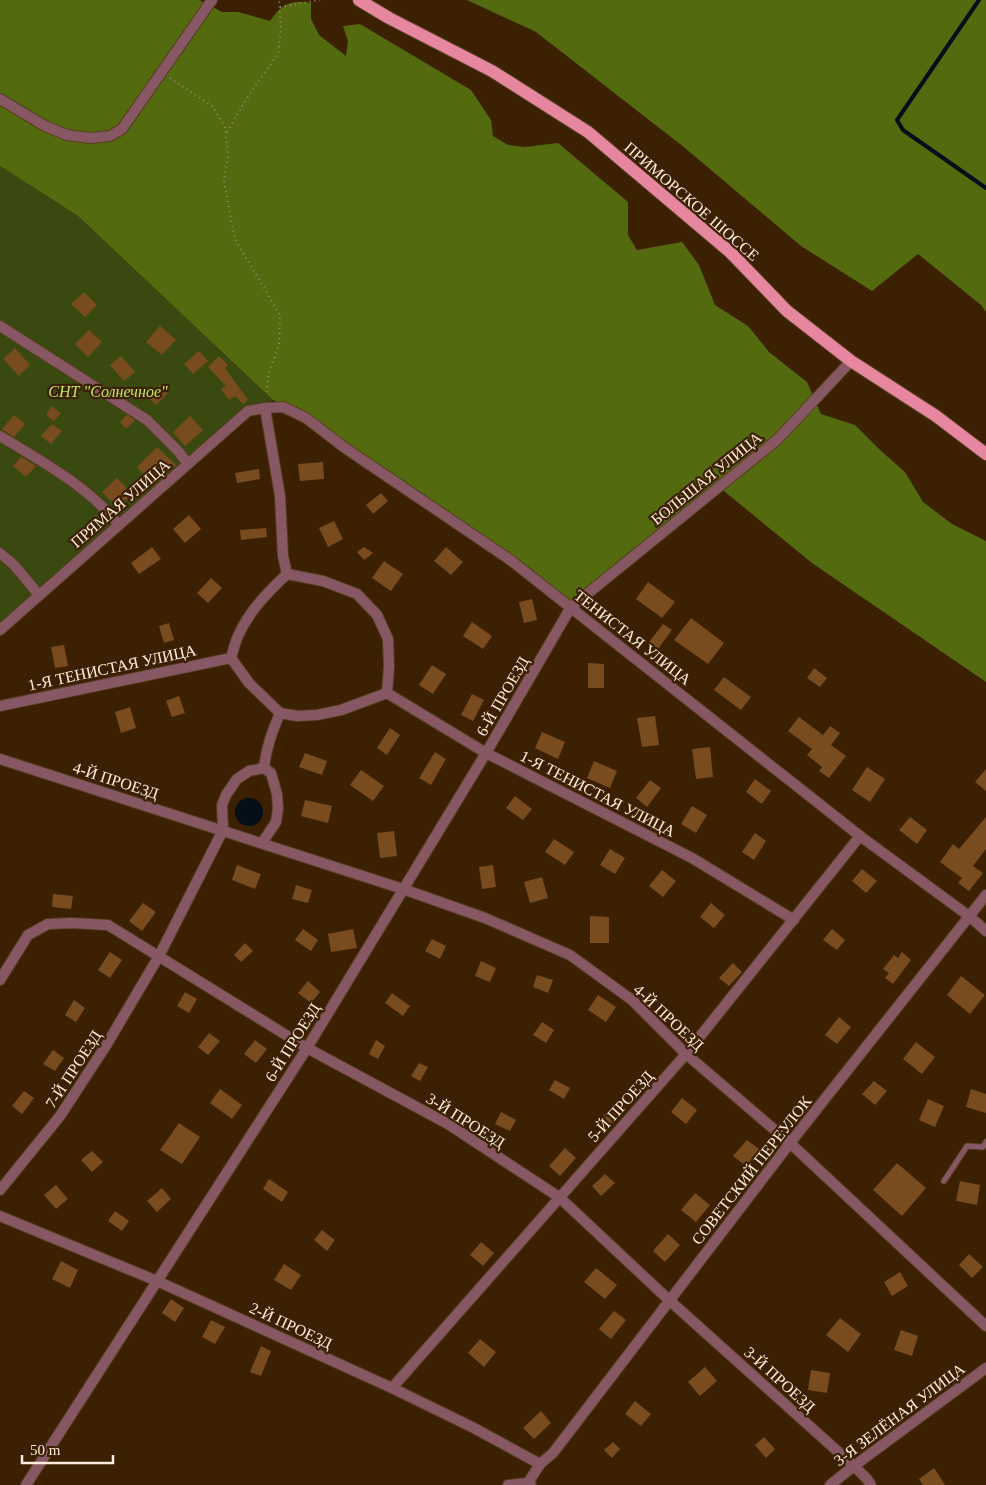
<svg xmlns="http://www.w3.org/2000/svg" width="986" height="1485" viewBox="0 0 986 1485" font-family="Georgia,serif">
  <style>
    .green { fill: #3a490f }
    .forest { fill: #536a0f }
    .water { fill: #040f19 }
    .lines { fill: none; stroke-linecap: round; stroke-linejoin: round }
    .stream { stroke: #040f19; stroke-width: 4 }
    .building { fill: #784c1e }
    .service-casing { stroke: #563d21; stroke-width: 7 }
    .minor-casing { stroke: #563d21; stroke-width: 12 }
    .primary-casing { stroke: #563d21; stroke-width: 14 }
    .path { stroke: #9f8872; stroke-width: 2; stroke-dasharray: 1 4; stroke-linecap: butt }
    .service { stroke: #875863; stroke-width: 5 }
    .minor { stroke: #875863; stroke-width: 10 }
    .primary { stroke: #e6869f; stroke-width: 12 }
    .labels { text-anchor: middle; stroke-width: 4.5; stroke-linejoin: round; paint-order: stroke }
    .street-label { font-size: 16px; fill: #ffecdc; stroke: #3b2002 }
    .park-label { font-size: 16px; font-style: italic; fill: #c0e85c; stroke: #3b2002 }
  </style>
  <rect width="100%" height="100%" fill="#3b2002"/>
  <polygon class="green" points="0,166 78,216 273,400 248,411 0,630"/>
  <g class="forest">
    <path d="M0,0H199L222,12H238L270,21C282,4 289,0 311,3V19L319,35L346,56L348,41L343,26L360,24L471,90L491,120L493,136L508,145L525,147L558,143L628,202V235L637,250L682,242L699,265L715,305L748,326L769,352L807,382L821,414L855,425L880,450L905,472L923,502L952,524L986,541V682L812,563L719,487L579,601H562L307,418L273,400L78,216L0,166Z"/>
    <polygon points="467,0 986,0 986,312 981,305 918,254 872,291 801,246 685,148 536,32"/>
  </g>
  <circle class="water" cx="249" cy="812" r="14"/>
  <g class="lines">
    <polyline class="stream" points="979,0 897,120 903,130 986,188"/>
  </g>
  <g class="building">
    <polygon points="84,292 97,305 85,317 71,304"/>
    <polygon points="160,326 176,340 162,355 146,342"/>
    <polygon points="89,330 102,342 88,357 75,344"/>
    <polygon points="15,348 30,365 19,376 3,359"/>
    <polygon points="199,351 208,361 193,374 184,364"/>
    <polygon points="121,356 135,372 124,381 110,365"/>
    <polygon points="219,356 228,365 225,368 248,400 243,404 235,396 229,400 221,389 226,386 208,367"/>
    <polygon points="160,385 168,393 156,405 148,397"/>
    <polygon points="52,406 61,413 54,421 46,415"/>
    <polygon points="14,415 25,424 14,437 2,429"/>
    <polygon points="127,415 135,420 126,429 120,422"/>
    <polygon points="190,416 203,430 185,446 173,432"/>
    <polygon points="52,424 62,431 51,444 41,436"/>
    <polygon points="157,447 176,465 154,485 137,467"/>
    <polygon points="21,457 36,466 26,477 13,466"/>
    <polygon points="323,462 324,479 300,481 298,464"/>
    <polygon points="259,469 260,479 237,483 235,473"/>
    <polygon points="117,478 132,494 118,508 102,492"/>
    <polygon points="381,493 388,501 373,514 366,505"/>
    <polygon points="189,515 201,529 185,543 173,529"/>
    <polygon points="334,521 343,539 328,547 319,528"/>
    <polygon points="266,528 267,537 241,540 240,530"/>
    <polygon points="152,547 161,559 139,574 131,563"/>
    <polygon points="364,547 373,553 364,560 357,552"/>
    <polygon points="446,547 463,562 451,575 434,561"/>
    <polygon points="384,561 403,574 391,591 372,578"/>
    <polygon points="211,578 222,588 208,603 197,593"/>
    <polygon points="648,582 675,602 662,618 636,599"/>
    <polygon points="532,599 537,620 524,623 519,602"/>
    <polygon points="691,618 724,643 708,664 674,640"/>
    <polygon points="472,622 492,636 483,649 463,636"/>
    <polygon points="169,623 174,640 164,643 159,626"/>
    <polygon points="663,624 672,630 658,649 649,642"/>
    <polygon points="64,645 68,666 55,668 51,647"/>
    <polygon points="588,663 604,664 604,688 588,688"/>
    <polygon points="432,665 446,674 433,694 419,685"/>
    <polygon points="814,668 827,678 820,687 807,678"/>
    <polygon points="724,677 751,697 741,710 714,690"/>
    <polygon points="472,694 484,700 473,721 461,715"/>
    <polygon points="179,696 185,713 172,717 166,701"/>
    <polygon points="130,707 136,728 121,733 115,712"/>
    <polygon points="655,716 659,745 642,747 637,718"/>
    <polygon points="799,717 823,735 830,726 840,733 831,745 846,756 829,778 819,771 822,767 807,755 812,749 788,731"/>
    <polygon points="390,728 400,735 387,755 377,748"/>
    <polygon points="542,732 565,742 558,759 535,748"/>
    <polygon points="710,747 713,777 696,779 692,749"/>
    <polygon points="435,752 446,759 431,785 419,778"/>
    <polygon points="305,753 327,761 322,775 299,767"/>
    <polygon points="594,761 617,771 610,788 587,778"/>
    <polygon points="867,767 885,779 870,802 852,790"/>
    <polygon points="986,769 986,791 975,782"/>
    <polygon points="361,770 384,786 373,801 350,785"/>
    <polygon points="755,779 771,791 762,804 746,792"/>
    <polygon points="650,780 661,788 647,807 636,798"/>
    <polygon points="515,796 532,809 523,820 506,808"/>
    <polygon points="305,800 332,806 328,823 301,816"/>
    <polygon points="692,806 707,815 696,833 681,824"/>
    <polygon points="910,817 927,830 917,844 899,830"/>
    <polygon points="986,817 986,849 973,866 983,873 969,891 958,883 962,878 940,862 953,844 959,849"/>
    <polygon points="394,831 397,856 380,858 377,833"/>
    <polygon points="755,833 766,841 754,860 742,852"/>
    <polygon points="554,839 574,852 565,865 545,852"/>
    <polygon points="610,849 625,858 615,874 600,865"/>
    <polygon points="237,865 261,874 255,889 232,880"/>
    <polygon points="493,865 496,887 482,889 479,867"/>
    <polygon points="862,869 877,881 866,893 852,881"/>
    <polygon points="662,870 676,881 663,897 649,886"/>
    <polygon points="542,877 548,898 530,903 524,882"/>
    <polygon points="296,885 312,890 308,903 292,899"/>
    <polygon points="53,894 73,896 71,909 52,907"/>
    <polygon points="143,903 156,912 142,931 129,921"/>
    <polygon points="711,903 725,915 714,928 700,917"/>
    <polygon points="590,916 609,917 609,943 590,943"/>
    <polygon points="303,929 318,940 311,951 295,940"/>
    <polygon points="353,929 357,948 331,952 328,934"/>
    <polygon points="832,929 845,940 837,950 823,940"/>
    <polygon points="432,939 446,946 440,959 425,951"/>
    <polygon points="245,943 253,951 241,962 234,955"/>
    <polygon points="110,952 122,960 110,978 98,970"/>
    <polygon points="902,952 911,960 893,984 885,978 889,973 883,969 894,955 898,958"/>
    <polygon points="481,961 496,968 490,982 475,976"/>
    <polygon points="733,963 742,972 729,986 719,978"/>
    <polygon points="537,975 553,980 548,993 533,987"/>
    <polygon points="961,976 985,995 970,1014 947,995"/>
    <polygon points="308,981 320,992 311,1003 298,993"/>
    <polygon points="185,992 197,999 189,1013 177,1006"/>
    <polygon points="392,993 410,1006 403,1016 385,1003"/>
    <polygon points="598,995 616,1007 606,1022 588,1010"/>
    <polygon points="74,1000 85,1008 76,1022 65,1015"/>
    <polygon points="839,1017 851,1027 837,1044 825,1035"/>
    <polygon points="542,1022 554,1030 546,1043 533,1035"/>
    <polygon points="209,1033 220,1041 208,1055 198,1047"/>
    <polygon points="255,1040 267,1049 256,1063 244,1054"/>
    <polygon points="376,1040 385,1046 378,1059 369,1054"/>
    <polygon points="916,1042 935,1057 922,1074 903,1059"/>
    <polygon points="53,1050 64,1058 55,1071 43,1064"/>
    <polygon points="419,1063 428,1067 420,1081 411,1076"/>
    <polygon points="555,1080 570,1088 564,1099 549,1090"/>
    <polygon points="874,1081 887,1091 875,1105 862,1094"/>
    <polygon points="220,1089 242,1105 232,1119 210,1103"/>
    <polygon points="971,1089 986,1094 986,1113 966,1107"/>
    <polygon points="24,1091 34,1098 22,1114 12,1106"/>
    <polygon points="682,1098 697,1110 686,1124 671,1112"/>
    <polygon points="928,1099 944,1106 935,1127 919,1120"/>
    <polygon points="610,1108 620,1116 609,1129 599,1120"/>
    <polygon points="501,1112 516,1120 510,1131 495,1124"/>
    <polygon points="179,1123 200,1137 182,1164 160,1150"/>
    <polygon points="747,1140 760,1150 746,1166 733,1156"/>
    <polygon points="565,1148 576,1158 560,1176 549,1166"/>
    <polygon points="92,1151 103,1162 92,1172 81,1160"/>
    <polygon points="897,1163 926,1188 902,1216 873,1190"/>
    <polygon points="605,1174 615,1183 601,1196 592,1186"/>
    <polygon points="269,1179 288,1192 282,1202 263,1189"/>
    <polygon points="960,1181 980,1185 977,1205 956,1201"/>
    <polygon points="56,1185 68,1199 56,1209 44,1195"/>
    <polygon points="162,1188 171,1199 157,1212 147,1201"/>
    <polygon points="695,1193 710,1205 696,1222 681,1210"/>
    <polygon points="115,1211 129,1221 122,1231 108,1221"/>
    <polygon points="322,1230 335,1240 327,1251 314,1240"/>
    <polygon points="668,1234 680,1245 665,1262 653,1251"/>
    <polygon points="481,1242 494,1253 483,1266 470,1255"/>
    <polygon points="969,1254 983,1267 972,1278 959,1265"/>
    <polygon points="61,1261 78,1270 70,1288 52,1279"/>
    <polygon points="284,1264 301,1275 291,1290 274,1280"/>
    <polygon points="596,1268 617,1285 605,1299 584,1282"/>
    <polygon points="900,1272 908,1286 892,1296 884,1282"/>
    <polygon points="171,1299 184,1308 175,1322 162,1313"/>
    <polygon points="614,1311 626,1320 611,1339 599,1329"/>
    <polygon points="840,1318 861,1334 848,1352 826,1335"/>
    <polygon points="211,1320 225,1327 215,1344 202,1337"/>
    <polygon points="901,1330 918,1336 912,1356 894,1350"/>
    <polygon points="480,1339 496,1352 484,1367 468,1353"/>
    <polygon points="261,1346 271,1351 261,1376 250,1372"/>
    <polygon points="705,1367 717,1381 700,1396 688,1382"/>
    <polygon points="811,1370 830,1373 827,1393 808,1390"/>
    <polygon points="635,1401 651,1414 641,1426 625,1414"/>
    <polygon points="541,1411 551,1423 534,1439 523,1428"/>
    <polygon points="764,1437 775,1449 766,1458 755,1445"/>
    <polygon points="613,1442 620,1449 612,1458 604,1450"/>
    <polygon points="934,1468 945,1485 923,1485 919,1479"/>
  </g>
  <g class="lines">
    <g class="service-casing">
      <polyline id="service" points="944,1181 967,1146 983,1147 986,1142"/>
    </g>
    <g class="minor-casing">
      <g id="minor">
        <polyline points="0,99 45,126 67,135 90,138 110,136 122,129 212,0"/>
        <polyline points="0,326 147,420 179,452 188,464"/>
        <polyline points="265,408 280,496 283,556 287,574"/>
        <path d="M0,436C41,461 88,486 119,525"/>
        <polyline points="0,553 14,565 39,595"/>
        <path d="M287,574L323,581L357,594L377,615L388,639L389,667L387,693L341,710L317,715L297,716L280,713L249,683L231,658C233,651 235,643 238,636C249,611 268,592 287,574Z"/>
        <polyline points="0,630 248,411 265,408 283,407 306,418 345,448 509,559 860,836 969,916 986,931"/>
        <polyline points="387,693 486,753 692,858 794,920"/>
        <polyline points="0,706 231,658"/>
        <polyline points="0,759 403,889 485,918 570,955 632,1000 686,1054 790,1143 986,1326"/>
        <path d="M264,768C266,748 272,732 280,713"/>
        <polyline points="0,980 28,935 48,924 71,923 108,925 307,1048 448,1124 559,1197 669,1300 854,1466 867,1479 871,1485"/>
        <polyline points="0,1190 60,1116 107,1044 159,956 223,830 222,805 226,795 237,779 249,771 264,768 271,773 277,794 278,809 276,822 262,843"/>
        <polyline points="0,1216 157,1281 392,1388 472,1427 540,1464 528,1483 531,1485"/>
        <polyline points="392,1388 686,1054 860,836"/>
        <polyline points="540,1464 553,1453 790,1143 986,895"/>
        <polyline points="26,1485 307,1048 486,753 571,607 778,439 851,361"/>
        <polyline points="508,1485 528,1483"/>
        <polyline points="830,1485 854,1466 986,1368"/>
      </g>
    </g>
    <g class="primary-casing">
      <polyline id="primary" points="359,0 389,18 492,71 588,132 730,252 787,311 851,361 936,416 986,454"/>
    </g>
    <g class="path">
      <polyline points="280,7 320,0"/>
      <polyline points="170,78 212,106 225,127 228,155 224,181 235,239 280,315 279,345 269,372 266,396"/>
      <polyline points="227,132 249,95 278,54 281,30 279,0"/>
    </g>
    <use href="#service" class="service"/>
    <use href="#minor" class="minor"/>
    <use href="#primary" class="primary"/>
  </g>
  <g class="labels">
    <g class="street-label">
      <text transform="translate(692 201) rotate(41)" y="6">ПРИМОРСКОЕ ШОССЕ</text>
      <text transform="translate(706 478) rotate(-39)" y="6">БОЛЬШАЯ УЛИЦА</text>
      <text transform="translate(120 503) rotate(-41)" y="6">ПРЯМАЯ УЛИЦА</text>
      <text transform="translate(633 637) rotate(38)" y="6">ТЕНИСТАЯ УЛИЦА</text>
      <text transform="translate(112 667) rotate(-12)" y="6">1-Я ТЕНИСТАЯ УЛИЦА</text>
      <text transform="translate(502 696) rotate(-60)" y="6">6-Й ПРОЕЗД</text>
      <text transform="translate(116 780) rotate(18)" y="6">4-Й ПРОЕЗД</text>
      <text transform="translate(598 793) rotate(27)" y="6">1-Я ТЕНИСТАЯ УЛИЦА</text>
      <text transform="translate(669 1017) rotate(43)" y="6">4-Й ПРОЕЗД</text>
      <text transform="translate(292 1042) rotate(-58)" y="6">6-Й ПРОЕЗД</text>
      <text transform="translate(73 1069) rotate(-57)" y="6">7-Й ПРОЕЗД</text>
      <text transform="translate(620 1106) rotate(-48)" y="6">5-Й ПРОЕЗД</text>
      <text transform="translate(466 1120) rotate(32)" y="6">3-Й ПРОЕЗД</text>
      <text transform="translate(751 1170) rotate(-52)" y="6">СОВЕТСКИЙ ПЕРЕУЛОК</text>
      <text transform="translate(291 1325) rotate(25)" y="6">2-Й ПРОЕЗД</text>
      <text transform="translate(780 1379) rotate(42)" y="6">3-Й ПРОЕЗД</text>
      <text transform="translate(899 1414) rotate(-37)" y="6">3-Я ЗЕЛЁНАЯ УЛИЦА</text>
    </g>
    <g class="park-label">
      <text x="108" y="397">СНТ "Солнечное"</text>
    </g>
  </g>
  <path d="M22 1455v8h91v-8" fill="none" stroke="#ffecdc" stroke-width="2.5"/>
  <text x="30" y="1455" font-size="15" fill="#ffecdc" stroke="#3b2002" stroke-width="4" paint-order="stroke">50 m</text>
</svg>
